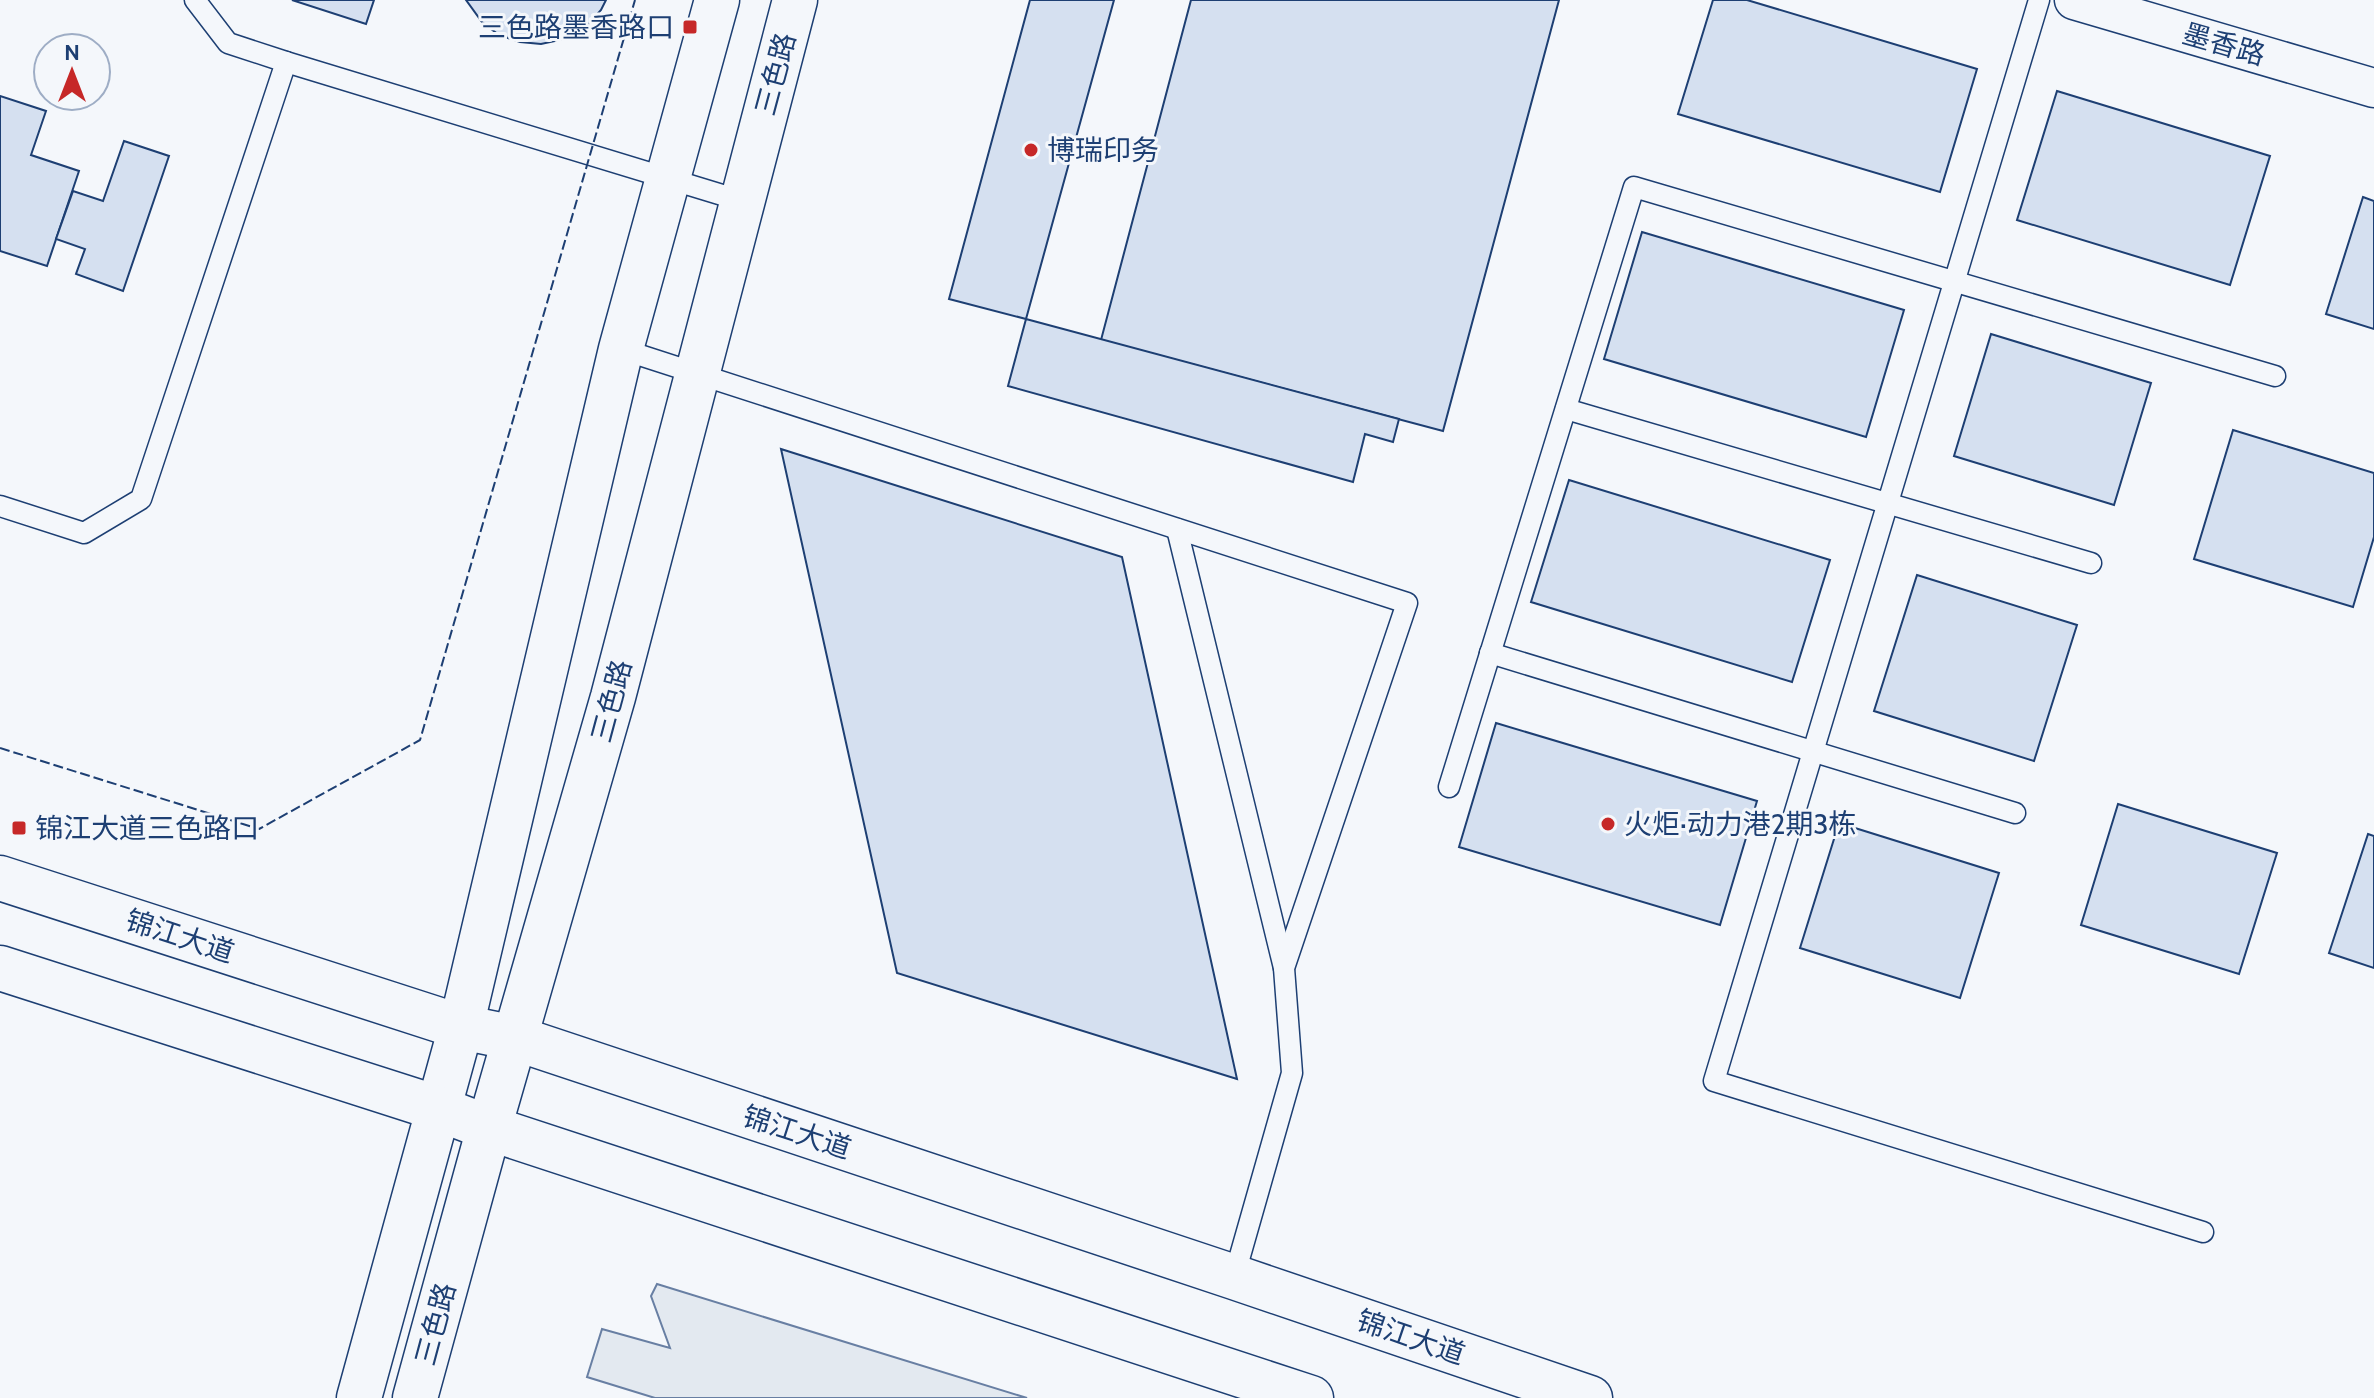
<svg xmlns="http://www.w3.org/2000/svg" width="2374" height="1398" viewBox="0 0 2374 1398" font-family="Cabin,'Noto Sans SC',sans-serif">
  <style>
    .green { fill: #e3e9f0; stroke: #687fa3; stroke-width: 2 }
    .building { fill: #d5e0f0; stroke: #1d3f73; stroke-width: 2 }
    .lines { fill: none; stroke-linecap: round; stroke-linejoin: round }
    .service-casing { stroke: #1d3f73; stroke-width: 23 }
    .minor-casing { stroke: #1d3f73; stroke-width: 41 }
    .tertiary-casing { stroke: #1d3f73; stroke-width: 47 }
    .secondary-casing { stroke: #1d3f73; stroke-width: 47 }
    .service { stroke: #f4f7fb; stroke-width: 20 }
    .minor { stroke: #f4f7fb; stroke-width: 38 }
    .tertiary { stroke: #f4f7fb; stroke-width: 44 }
    .secondary { stroke: #f4f7fb; stroke-width: 44 }
    .fence { stroke: #1d3f73; stroke-width: 2; stroke-dasharray: 10 4; stroke-linecap: butt }
    .poi-dot { fill: #c62828; stroke: #f4f7fb; stroke-width: 3 }
    .labels { text-anchor: middle; stroke-width: 6; stroke-linejoin: round; paint-order: stroke }
    .poi-label { font-size: 28px; fill: #1d3f73; stroke: #f4f7fb; text-anchor: start }
    .street-label { font-size: 28px; fill: #1d3f73; stroke: #f4f7fb }
  </style>
  <rect width="100%" height="100%" fill="#f4f7fb"/>
  <polygon class="green" points="657,1284 1027,1398 655,1398 587,1377 602,1329 670,1348 651,1296"/>
  <g class="building">
    <polygon points="292,0 374,0 366,24"/>
    <polygon points="466,0 606,0 601,10 585,28 564,39 541,44 520,42 499,35 482,22"/>
    <polygon points="1030,0 1114,0 1026,319 949,299"/>
    <polygon points="1191,0 1559,0 1443,431 1101,340"/>
    <polygon points="1713,0 1747,0 1977,69 1940,192 1678,114"/>
    <polygon points="2057,91 2270,156 2230,285 2017,220"/>
    <polygon points="0,96 46,111 31,155 79,171 47,266 0,251"/>
    <polygon points="124,141 169,156 123,291 76,274 85,249 56,239 73,191 103,201"/>
    <polygon points="2363,197 2374,201 2374,329 2326,314"/>
    <polygon points="1642,232 1904,310 1866,437 1604,359"/>
    <polygon points="1026,319 1399,419 1393,442 1365,434 1353,482 1008,386"/>
    <polygon points="1991,334 2151,383 2114,505 1954,456"/>
    <polygon points="2233,430 2374,473 2374,537 2353,607 2194,559"/>
    <polygon points="781,449 1122,557 1237,1079 897,973"/>
    <polygon points="1569,480 1830,560 1792,682 1531,602"/>
    <polygon points="1917,575 2077,625 2034,761 1874,711"/>
    <polygon points="1496,723 1757,801 1720,925 1459,847"/>
    <polygon points="2118,804 2277,853 2239,974 2081,925"/>
    <polygon points="1839,823 1999,873 1960,998 1800,948"/>
    <polygon points="2368,834 2374,836 2374,968 2329,953"/>
  </g>
  <g class="lines">
    <g class="service-casing">
      <g id="service">
        <polyline points="2039,0 1714,1081 2203,1232"/>
        <polyline points="286,62 742,201"/>
        <polyline points="621,349 1407,603 1284,968 1292,1073 1234,1277"/>
        <polyline points="1566,409 2091,563"/>
        <polyline points="0,506 84,533 141,499 286,62 228,43 195,0"/>
        <polyline points="1177,529 1284,968"/>
        <polyline points="1490,653 2015,813"/>
        <polyline points="1449,787 1634,187 2275,376"/>
      </g>
    </g>
    <g class="minor-casing">
      <polyline id="minor" points="2074,0 2374,88"/>
    </g>
    <g class="tertiary-casing">
      <g id="tertiary">
        <polyline points="359,1398 461,1027 621,349 717,0"/>
        <polyline points="415,1398 489,1128 613,697 795,0"/>
      </g>
    </g>
    <g class="secondary-casing">
      <g id="secondary">
        <polyline points="0,878 461,1027 515,1038 1234,1277 1590,1398"/>
        <polyline points="0,968 437,1108 489,1128 1311,1398"/>
      </g>
    </g>
    <use href="#service" class="service"/>
    <use href="#minor" class="minor"/>
    <use href="#tertiary" class="tertiary"/>
    <use href="#secondary" class="secondary"/>
    <polyline class="fence" points="0,748 259,829 420,740 635,0"/>
  </g>
  <g class="poi-dot">
    <rect x="682" y="19" width="16" height="16" rx="4"/>
    <circle cx="1031" cy="150" r="8"/>
    <circle cx="1608" cy="824" r="8"/>
    <rect x="11" y="820" width="16" height="16" rx="4"/>
  </g>
  <g class="labels">
    <g class="poi-label">
      <text x="674" y="37" text-anchor="end">三色路墨香路口</text>
      <text x="1047" y="160">博瑞印务</text>
      <text x="1624" y="834">火炬·动力港2期3栋</text>
      <text x="35" y="838">锦江大道三色路口</text>
    </g>
    <g class="street-label">
      <text transform="translate(2224 44) rotate(16)" y="10">墨香路</text>
      <text transform="translate(775 74) rotate(-75)" y="10">三色路</text>
      <text transform="translate(611 701) rotate(-75)" y="10">三色路</text>
      <text transform="translate(180 936) rotate(18)" y="10">锦江大道</text>
      <text transform="translate(797 1132) rotate(18)" y="10">锦江大道</text>
      <text transform="translate(435 1324) rotate(-75)" y="10">三色路</text>
      <text transform="translate(1411 1337) rotate(19)" y="10">锦江大道</text>
    </g>
  </g>
  <g transform="translate(72 72)"><circle r="38" fill="#f4f7fb" stroke="#9eadc5" stroke-width="2"/>
  <path d="M0-6L14 30L0 20L-14 30Z" fill="#c62828"/>
  <text y="-12" font-size="22" font-weight="bold" text-anchor="middle" fill="#1d3f73">N</text>
  </g>
</svg>
